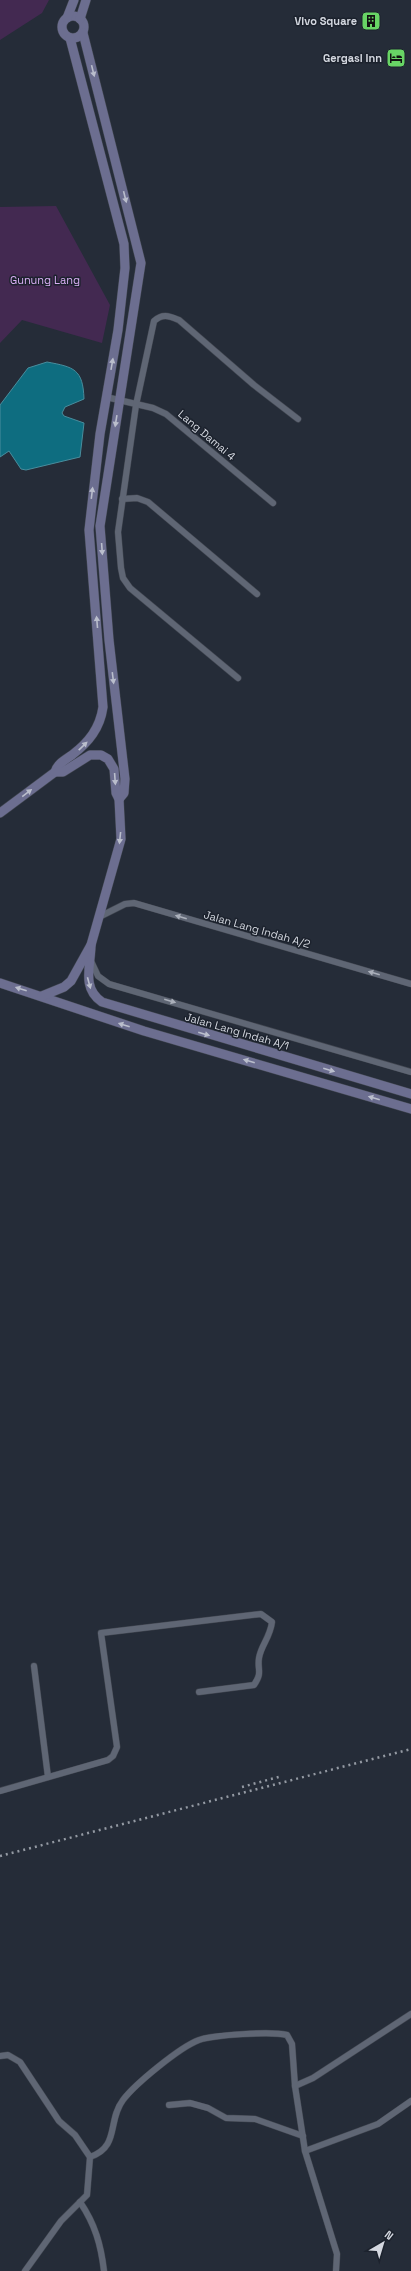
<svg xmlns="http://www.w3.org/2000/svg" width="411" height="2271" viewBox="0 0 411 2271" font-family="'Space Grotesk',sans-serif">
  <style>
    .green { fill: #432951 }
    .water { fill: #0e6d80; stroke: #498d9d }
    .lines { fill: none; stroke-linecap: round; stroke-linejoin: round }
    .street-casing { stroke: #424751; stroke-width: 7 }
    .secondary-casing { stroke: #424751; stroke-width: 10 }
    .street { stroke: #5f6674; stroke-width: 6 }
    .secondary { stroke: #6c6e90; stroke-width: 9 }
    .rail { stroke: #949aa3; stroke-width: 2.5; stroke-dasharray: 2 4; stroke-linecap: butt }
    .oneway { fill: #babecc }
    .oneway2 { fill: #abb0ba }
    .labels { text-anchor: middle; stroke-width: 3; stroke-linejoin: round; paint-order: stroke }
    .poi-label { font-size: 11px; font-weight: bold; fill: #d4d8e0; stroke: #1c222d; text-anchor: end }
    .park-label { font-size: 11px; fill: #daaef5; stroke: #1c222d }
    .street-label { font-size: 11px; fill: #d4d8e0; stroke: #1c222d }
  </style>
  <rect width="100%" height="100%" fill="#252c38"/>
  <g class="green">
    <polygon points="0,0 49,0 42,13 0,40"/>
    <polygon points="56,206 110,305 102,343 22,320 0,343 0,207"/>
  </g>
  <path class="water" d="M47,362C74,367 83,369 84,399L65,407L62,413L64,416L84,423L80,457L26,470L21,469L9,451L0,457V405L28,368Z"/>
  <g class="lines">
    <g class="street-casing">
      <g id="street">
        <polyline points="106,397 153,408 166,414 273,503"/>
        <polyline points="122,499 137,498 148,502 257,594"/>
        <path d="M238,678L130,588L123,578L121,568L118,532L136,405L154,321C163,313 169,316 179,320L254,385L298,419"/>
        <polyline points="99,917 125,904 134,903 411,984"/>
        <polyline points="91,961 98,976 109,984 411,1072"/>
        <polyline points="34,1666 48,1777"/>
        <path d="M0,1791L108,1760L113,1756L117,1747L101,1633L261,1614L272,1622C270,1638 261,1645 259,1658C257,1670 263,1672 254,1685L199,1692"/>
        <polyline points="0,2056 8,2055 20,2062 59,2121 75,2135 90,2157 87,2195 61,2221 25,2271"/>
        <polyline points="295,2086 313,2078 411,2014"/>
        <polyline points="169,2105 190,2103 208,2108 226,2118 255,2119 303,2136"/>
        <polyline points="305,2151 378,2124 411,2101"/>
        <path d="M90,2157C120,2147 107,2121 123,2100C135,2084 180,2047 199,2040C214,2035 271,2031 287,2035L292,2044L295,2086L305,2151L337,2254L336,2271"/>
        <path d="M80,2202C95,2224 101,2245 104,2271"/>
      </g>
    </g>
    <g class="secondary-casing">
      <g id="secondary">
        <circle cx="73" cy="27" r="11"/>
        <polyline points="67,18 74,0"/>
        <polyline points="80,19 86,0"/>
        <polyline points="83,33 141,263 100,526 109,640 125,779 124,793 119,799"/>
        <path d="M0,813L55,772C57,764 65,760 72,755C89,742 100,728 103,707L89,530L100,434L118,330L125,268L124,244L70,38"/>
        <path d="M91,945C91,965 81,988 102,1002L411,1094"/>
        <polyline points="0,983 144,1031 411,1109"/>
        <polyline points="42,996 64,987 71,981 91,945 121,839 119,799 116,793 114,769 108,759 101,755 90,755 63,772 55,772"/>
      </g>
    </g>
    <use href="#street" class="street"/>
    <use href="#secondary" class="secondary"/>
    <g class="rail">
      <polyline points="242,1787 282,1776"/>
      <polyline points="0,1856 411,1749"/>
    </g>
  </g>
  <defs><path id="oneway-solid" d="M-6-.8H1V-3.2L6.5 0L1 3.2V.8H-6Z"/></defs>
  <g class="oneway">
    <use href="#oneway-solid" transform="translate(93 71) rotate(76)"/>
    <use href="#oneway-solid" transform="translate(125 197) rotate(76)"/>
    <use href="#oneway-solid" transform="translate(112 364) rotate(-80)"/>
    <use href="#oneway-solid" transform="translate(116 421) rotate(99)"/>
    <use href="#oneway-solid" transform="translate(92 493) rotate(-83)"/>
    <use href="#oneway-solid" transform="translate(102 549) rotate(86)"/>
    <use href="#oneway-solid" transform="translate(97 622) rotate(-95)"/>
    <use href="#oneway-solid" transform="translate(113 678) rotate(83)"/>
    <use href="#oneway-solid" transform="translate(83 746) rotate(-44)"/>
    <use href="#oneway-solid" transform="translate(115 779) rotate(86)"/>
    <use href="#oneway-solid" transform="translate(27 793) rotate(-37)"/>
    <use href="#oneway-solid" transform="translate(120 838) rotate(96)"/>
    <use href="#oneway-solid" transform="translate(89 983) rotate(75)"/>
    <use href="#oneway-solid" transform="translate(21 989) rotate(-162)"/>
    <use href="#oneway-solid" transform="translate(124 1025) rotate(-162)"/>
    <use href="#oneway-solid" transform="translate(204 1034) rotate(16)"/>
    <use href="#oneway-solid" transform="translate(249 1061) rotate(-164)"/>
    <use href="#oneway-solid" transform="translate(329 1070) rotate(16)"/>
    <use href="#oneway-solid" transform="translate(374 1098) rotate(-164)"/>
  </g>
  <g class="oneway2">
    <use href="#oneway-solid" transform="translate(181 917) rotate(-164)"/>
    <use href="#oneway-solid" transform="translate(374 973) rotate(-164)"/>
    <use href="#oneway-solid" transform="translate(170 1001) rotate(16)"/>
  </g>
  <defs>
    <g id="building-square" transform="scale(1)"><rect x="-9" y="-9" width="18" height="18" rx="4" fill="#68d465" stroke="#1c222d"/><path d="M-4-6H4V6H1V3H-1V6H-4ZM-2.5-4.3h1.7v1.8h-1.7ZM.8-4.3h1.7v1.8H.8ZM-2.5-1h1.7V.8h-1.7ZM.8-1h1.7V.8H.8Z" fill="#111"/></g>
    <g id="hotel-square" transform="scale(1)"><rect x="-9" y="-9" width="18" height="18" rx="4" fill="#68d465" stroke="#1c222d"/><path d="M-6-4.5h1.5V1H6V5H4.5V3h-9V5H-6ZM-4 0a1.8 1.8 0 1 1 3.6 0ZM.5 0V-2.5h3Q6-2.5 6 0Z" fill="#111"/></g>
  </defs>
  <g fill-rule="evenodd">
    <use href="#building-square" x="371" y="21"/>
    <use href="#hotel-square" x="396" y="58"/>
  </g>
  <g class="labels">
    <g class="poi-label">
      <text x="357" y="25">Vivo Square</text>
      <text x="382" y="62">Gergasi Inn</text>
    </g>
    <g class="park-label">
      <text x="45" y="284">Gunung Lang</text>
    </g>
    <g class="street-label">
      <text transform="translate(207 435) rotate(40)" y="4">Lang Damai 4</text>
      <text transform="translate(257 929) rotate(16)" y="4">Jalan Lang Indah A/2</text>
      <text transform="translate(237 1031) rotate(16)" y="4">Jalan Lang Indah A/1</text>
    </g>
  </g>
  <g transform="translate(383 2243) rotate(38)" stroke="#1c222d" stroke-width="3" paint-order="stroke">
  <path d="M0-3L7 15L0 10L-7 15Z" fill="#d4d8e0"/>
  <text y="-6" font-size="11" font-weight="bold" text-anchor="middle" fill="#d4d8e0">N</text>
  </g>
</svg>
